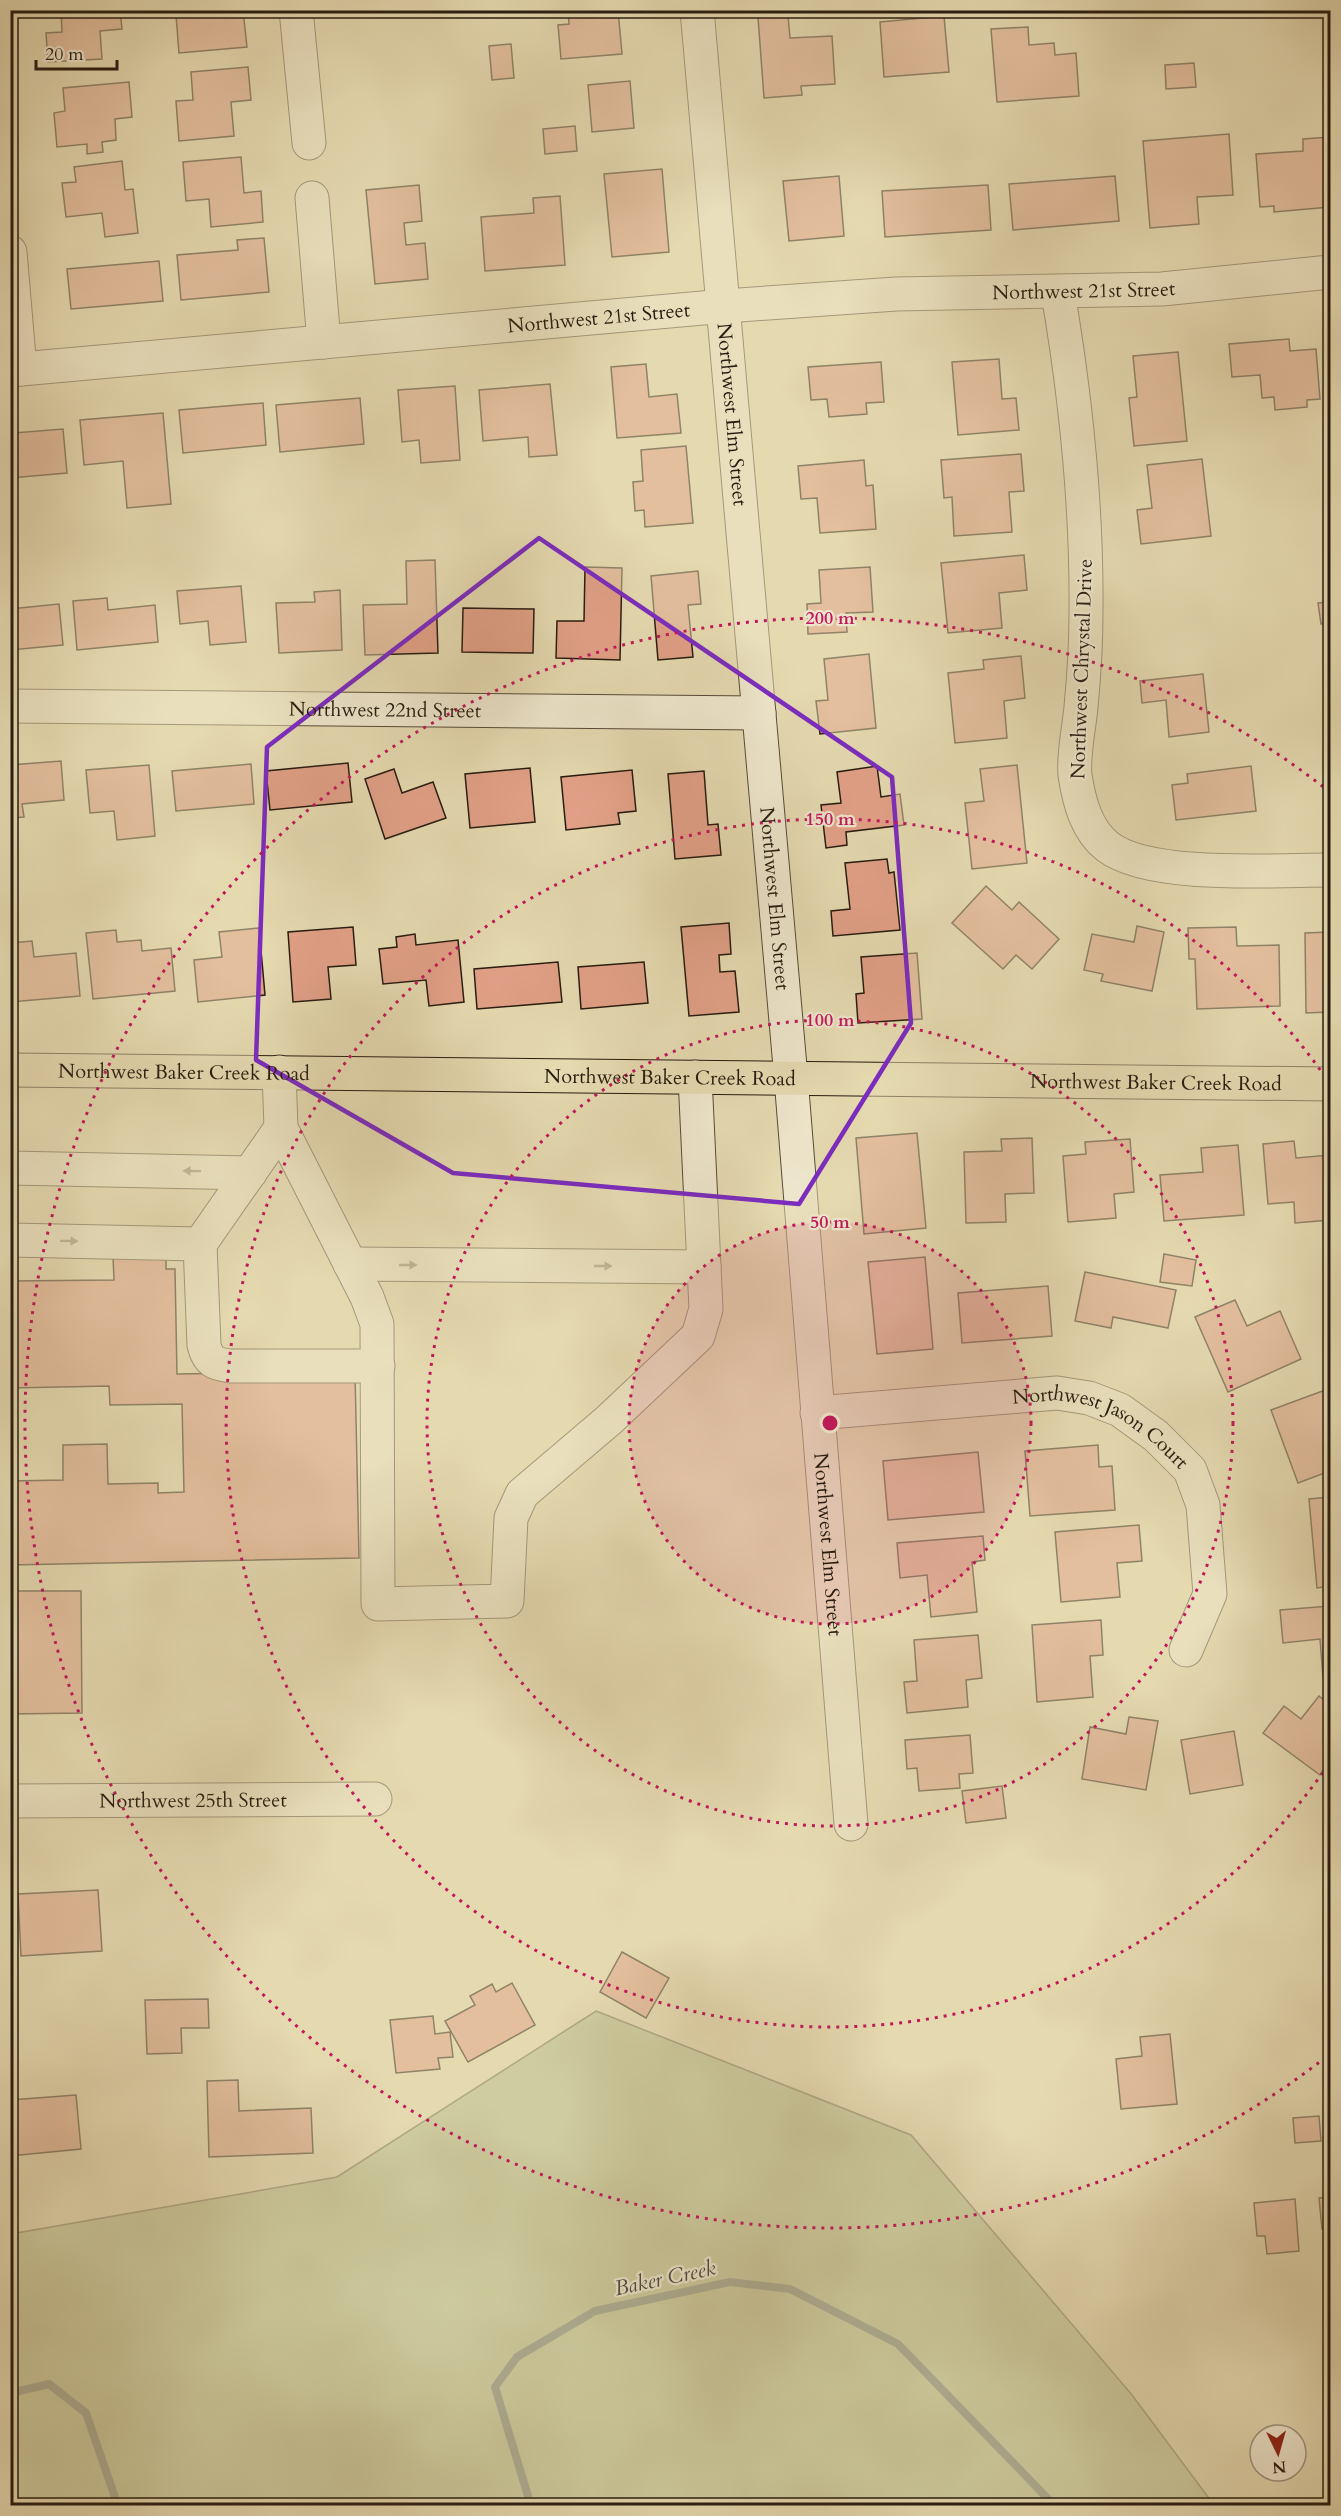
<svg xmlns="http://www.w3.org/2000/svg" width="1341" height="2516" viewBox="0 0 1341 2516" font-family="Cardo,serif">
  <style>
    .green { fill: #b4bf8c; stroke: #6e6e4e; stroke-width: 1.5 }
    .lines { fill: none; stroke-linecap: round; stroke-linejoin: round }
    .stream { stroke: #6b7a72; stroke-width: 8 }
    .building { fill: #e1a087; stroke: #271c10; stroke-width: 1.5 }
    .minor-casing { stroke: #564b38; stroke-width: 35 }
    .major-casing { stroke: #271c10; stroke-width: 35 }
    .minor { stroke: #eee6cc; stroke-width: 33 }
    .major { stroke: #e5d9b0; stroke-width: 33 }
    .oneway { fill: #948b77 }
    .marked { fill: none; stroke: #7b2cbf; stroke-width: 4.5; stroke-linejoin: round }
    .ring { fill: none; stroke: #c2185b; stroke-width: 3; stroke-dasharray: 3 6 }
    .labels { text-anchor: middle; stroke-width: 4.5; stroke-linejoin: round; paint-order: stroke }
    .street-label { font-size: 20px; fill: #271c10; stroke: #eee6cc }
    .water-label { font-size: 21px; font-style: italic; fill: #494b41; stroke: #eee6cc }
    .centre { fill: #c2185b; stroke: #eee6cc; stroke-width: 3 }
    .ring-label { font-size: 18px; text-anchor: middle; font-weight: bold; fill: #c2185b; stroke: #eee6cc; stroke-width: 4.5; stroke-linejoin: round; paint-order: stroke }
  </style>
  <rect width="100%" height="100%" fill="#e5d9b0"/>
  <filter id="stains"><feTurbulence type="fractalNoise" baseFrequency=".00333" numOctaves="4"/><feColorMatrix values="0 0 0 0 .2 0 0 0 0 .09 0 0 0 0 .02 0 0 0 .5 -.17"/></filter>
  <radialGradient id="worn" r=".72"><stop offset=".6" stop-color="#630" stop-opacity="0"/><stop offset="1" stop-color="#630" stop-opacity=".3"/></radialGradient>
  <polygon class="green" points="596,2011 911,2135 1132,2395 1214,2505 11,2505 11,2234 337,2177"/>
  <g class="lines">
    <g class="stream">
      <polyline points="10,2396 15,2392 49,2384 86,2413 118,2506"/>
      <polyline points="531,2506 495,2387 517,2357 595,2311 730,2282 790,2289 898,2344 1055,2506"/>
    </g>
  </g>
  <g class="building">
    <polygon points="61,10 120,10 122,29 100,31 102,59 48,62 46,33 62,32"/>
    <polygon points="198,10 243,10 247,47 179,53 176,15 199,13"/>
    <polygon points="568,10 618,10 622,54 561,59 558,25 569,24"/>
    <polygon points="788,15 790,38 832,36 835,84 801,86 802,95 764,98 758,17"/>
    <polygon points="944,16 949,72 884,77 880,22"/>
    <polygon points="1028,27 1029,45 1054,43 1055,55 1076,53 1079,96 997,102 991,29"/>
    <polygon points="511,44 514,78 492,80 489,46"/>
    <polygon points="1194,63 1196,87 1166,89 1165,65"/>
    <polygon points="248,67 251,100 231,102 234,136 179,141 176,101 193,100 191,72"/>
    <polygon points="630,81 634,128 592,132 588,85"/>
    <polygon points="129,82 132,117 115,119 116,140 102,142 103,152 87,154 87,144 57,147 54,113 65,111 63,88"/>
    <polygon points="575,126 577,151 545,154 543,129"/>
    <polygon points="1229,134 1233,195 1197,197 1199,224 1150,228 1143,141"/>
    <polygon points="1330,137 1330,207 1274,212 1274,206 1260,207 1256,154 1303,151 1303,139"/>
    <polygon points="241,157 244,193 261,191 263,222 211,227 209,199 186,201 183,162"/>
    <polygon points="122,161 125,190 133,189 138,233 105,237 102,213 66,217 62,183 76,182 74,167"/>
    <polygon points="662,169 669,252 612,257 604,174"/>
    <polygon points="839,176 844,236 789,241 783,181"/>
    <polygon points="1115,176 1119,221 1013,230 1009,184"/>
    <polygon points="419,185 422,221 404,223 406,245 425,243 428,279 375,284 366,190"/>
    <polygon points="988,185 991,230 885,237 882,191"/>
    <polygon points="560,196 565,265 485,271 481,217 534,213 533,198"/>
    <polygon points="264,238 269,292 181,300 177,255 238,250 237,240"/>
    <polygon points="159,261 163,301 71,309 67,269"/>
    <polygon points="1289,339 1290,351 1316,349 1320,399 1307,400 1307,407 1275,410 1274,397 1262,398 1260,375 1232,377 1229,344"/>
    <polygon points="1178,352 1187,441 1134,446 1129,398 1137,397 1133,356"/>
    <polygon points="999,359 1002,399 1016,398 1019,430 958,435 952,362"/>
    <polygon points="881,362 884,402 866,403 867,414 829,417 827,399 811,400 808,367"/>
    <polygon points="646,364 649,397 677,394 681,433 617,438 611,367"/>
    <polygon points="550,384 557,455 529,457 528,437 483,441 479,390"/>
    <polygon points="455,386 460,460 421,463 419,440 402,442 398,390"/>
    <polygon points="360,398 364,444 280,452 276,405"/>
    <polygon points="263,403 266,445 183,453 179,410"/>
    <polygon points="163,413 171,504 127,508 123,461 84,465 80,420"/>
    <polygon points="10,426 14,426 14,433 63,429 67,473 10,478"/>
    <polygon points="686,446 693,523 645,527 644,510 635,511 633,482 643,481 641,450"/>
    <polygon points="1021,454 1024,491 1009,492 1012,532 954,536 952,497 944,498 941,460"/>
    <polygon points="1202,459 1211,536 1141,544 1137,510 1152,508 1147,465"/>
    <polygon points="864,460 866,486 873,485 876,529 820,533 817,498 801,499 798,466"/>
    <polygon points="1024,555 1027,590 999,593 1002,628 948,633 941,563"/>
    <polygon points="435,560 438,653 365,655 363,605 407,604 406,561"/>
    <polygon points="585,567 622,568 620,660 556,658 557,621 584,621"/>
    <polygon points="870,567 873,612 846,613 847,632 808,634 807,604 821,603 819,570"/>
    <polygon points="698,571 701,604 688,605 693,657 658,660 651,576"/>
    <polygon points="241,586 246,642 210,645 208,621 180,624 177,591"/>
    <polygon points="340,590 342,650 279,653 276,603 315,602 314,592"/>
    <polygon points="107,598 108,610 155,605 158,642 77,650 73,601"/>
    <polygon points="1330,602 1330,623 1321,624 1318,603"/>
    <polygon points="59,604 63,645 10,650 10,609"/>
    <polygon points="463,608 534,609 533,653 462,652"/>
    <polygon points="869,654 876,728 820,734 816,701 828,700 824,659"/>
    <polygon points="1021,656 1025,698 1004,701 1007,738 955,743 948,673 984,669 983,660"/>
    <polygon points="1203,674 1209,732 1169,737 1166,700 1142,703 1140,681"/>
    <polygon points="61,761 64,800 22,804 24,817 10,818 10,765"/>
    <polygon points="348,763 352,802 270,810 266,771"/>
    <polygon points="251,764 254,804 176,811 172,771"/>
    <polygon points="149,765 155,836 117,840 114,811 90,813 86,770"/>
    <polygon points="1017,765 1027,863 972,869 965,803 984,801 980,769"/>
    <polygon points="877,766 881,797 900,794 904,825 846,832 847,845 826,848 821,805 841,803 837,772"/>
    <polygon points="1251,766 1256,811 1176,820 1172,785 1188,783 1187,774"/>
    <polygon points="530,768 535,822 470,828 465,774"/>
    <polygon points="394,769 402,793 433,782 446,818 385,839 365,779"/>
    <polygon points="632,770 636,811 618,813 620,824 566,830 561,777"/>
    <polygon points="704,771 708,825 718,824 721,855 675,859 668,774"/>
    <polygon points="887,859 889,873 894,872 900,930 833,936 831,911 850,909 845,863"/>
    <polygon points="986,886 1012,910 1019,902 1059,939 1032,969 1016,955 1003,969 952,923"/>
    <polygon points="729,923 731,954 719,955 720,972 735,971 739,1012 689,1016 681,927"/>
    <polygon points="1137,926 1164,932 1152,991 1101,981 1103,974 1084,970 1092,934 1134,942"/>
    <polygon points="353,927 356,965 328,967 331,999 293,1002 288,932"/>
    <polygon points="1236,927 1237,946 1279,945 1280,1006 1197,1009 1195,959 1189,959 1188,928"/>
    <polygon points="259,928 265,995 198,1002 194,960 222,957 219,932"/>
    <polygon points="116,930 117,942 141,940 142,951 171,948 175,991 93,999 86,933"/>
    <polygon points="1330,932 1330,1012 1306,1013 1305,933"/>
    <polygon points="415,934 416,945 458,940 464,1002 429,1006 426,980 383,984 379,949 397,947 396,937"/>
    <polygon points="32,941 34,957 76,953 80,996 10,1002 10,943"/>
    <polygon points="917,953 922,1019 858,1023 856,994 864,993 861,957"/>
    <polygon points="558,962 562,1002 477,1009 474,969"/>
    <polygon points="644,962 648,1003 581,1009 578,967"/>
    <polygon points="917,1133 926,1228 864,1234 856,1138"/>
    <polygon points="1032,1138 1034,1193 1005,1194 1006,1222 966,1223 964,1152 1002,1151 1001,1139"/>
    <polygon points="1130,1139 1134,1192 1114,1194 1116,1218 1068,1222 1063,1156 1086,1154 1085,1142"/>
    <polygon points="1294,1141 1296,1158 1330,1155 1330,1220 1295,1223 1294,1202 1268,1204 1263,1144"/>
    <polygon points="1238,1145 1244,1215 1164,1221 1160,1175 1203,1172 1201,1148"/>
    <polygon points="1164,1254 1196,1260 1192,1286 1160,1282"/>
    <polygon points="166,1255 166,1269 175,1269 177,1374 355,1371 359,1558 10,1565 10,1481 63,1480 63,1445 107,1444 108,1484 158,1483 158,1493 184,1492 182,1404 110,1405 109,1386 10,1388 10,1281 114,1280 113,1256"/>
    <polygon points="925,1257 933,1349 877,1354 868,1262"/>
    <polygon points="1085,1272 1176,1290 1168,1328 1113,1317 1111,1328 1075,1321"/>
    <polygon points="1048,1286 1052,1336 962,1343 958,1293"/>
    <polygon points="1235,1300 1247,1326 1280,1311 1301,1359 1228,1392 1195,1317"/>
    <polygon points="1328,1389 1330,1396 1330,1471 1298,1483 1271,1410"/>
    <polygon points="1098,1445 1099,1467 1112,1466 1115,1510 1030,1516 1025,1451"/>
    <polygon points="978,1452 984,1512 888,1520 883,1461"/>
    <polygon points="1330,1497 1330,1586 1317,1588 1309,1499"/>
    <polygon points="1139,1525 1142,1561 1117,1563 1120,1597 1061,1602 1055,1532"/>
    <polygon points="983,1536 985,1560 972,1562 977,1612 931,1617 927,1575 900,1578 897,1543"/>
    <polygon points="10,1591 81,1591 82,1713 10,1714"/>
    <polygon points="1330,1606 1330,1677 1323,1677 1320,1639 1283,1643 1280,1610"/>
    <polygon points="1101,1620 1103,1655 1090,1656 1093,1697 1037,1702 1032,1625"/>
    <polygon points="978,1635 982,1678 966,1680 968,1707 907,1713 904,1682 917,1681 914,1640"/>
    <polygon points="1319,1696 1330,1705 1330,1761 1320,1775 1263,1733 1284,1706 1301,1719"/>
    <polygon points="1129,1717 1158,1721 1146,1790 1082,1779 1090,1727 1126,1734"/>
    <polygon points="1234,1731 1243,1785 1190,1794 1181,1740"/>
    <polygon points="970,1735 973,1773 959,1774 960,1788 919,1791 917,1768 907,1769 905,1740"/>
    <polygon points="1002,1786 1006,1818 966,1823 962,1791"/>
    <polygon points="98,1890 102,1951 21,1956 18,1894"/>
    <polygon points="622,1952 669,1978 646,2018 600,1992"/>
    <polygon points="512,1983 535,2025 468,2062 445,2021 475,2005 470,1996 492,1984 496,1992"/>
    <polygon points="208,1999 209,2028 181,2028 182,2053 147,2054 145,2000"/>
    <polygon points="433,2016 435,2034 450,2032 453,2057 438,2058 440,2069 396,2073 390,2020"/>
    <polygon points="1170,2034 1177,2104 1121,2109 1116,2059 1142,2056 1140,2037"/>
    <polygon points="238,2080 239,2111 311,2108 313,2153 209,2157 207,2081"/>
    <polygon points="76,2095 81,2149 10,2156 10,2100"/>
    <polygon points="1319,2116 1321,2141 1295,2143 1293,2118"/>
    <polygon points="1330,2197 1330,2228 1322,2229 1319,2198"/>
    <polygon points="1295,2199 1299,2251 1267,2254 1265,2236 1257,2236 1254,2203"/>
  </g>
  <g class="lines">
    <g class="minor-casing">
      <g id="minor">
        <polyline points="296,10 309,143"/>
        <path id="s1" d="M697,10L791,1078L851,1824"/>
        <polyline points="312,198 324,342"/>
        <polyline points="10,252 20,369"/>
        <path d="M1058,293C1076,399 1087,505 1086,612C1086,644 1084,676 1081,707C1079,729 1073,754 1075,775C1079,801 1086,830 1108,847C1151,879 1275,870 1330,870"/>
        <path id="s2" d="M10,370L725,306L896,294L1162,289L1330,272"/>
        <path id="s3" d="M10,706L759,713"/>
        <polyline points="279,1072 281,1128 367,1297 377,1324 378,1604 507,1601 511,1518 522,1494 609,1420 698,1336 706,1309 695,1077"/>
        <path d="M281,1128L200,1244L204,1345C208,1362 215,1364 231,1366H378"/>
        <polyline points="10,1168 250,1173"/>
        <polyline points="10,1240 200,1244"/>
        <polyline points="350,1264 704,1267"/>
        <path id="s4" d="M817,1413L1057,1393L1089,1398L1120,1410L1156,1436L1190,1470L1203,1505L1210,1594L1186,1650"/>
        <path id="s5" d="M10,1801L375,1799"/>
      </g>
    </g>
    <g class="major-casing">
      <g id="major">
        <path id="s6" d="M10,1070L1330,1084"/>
      </g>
    </g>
    <use href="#minor" class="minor"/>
    <use href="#major" class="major"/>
  </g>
  <defs><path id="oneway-solid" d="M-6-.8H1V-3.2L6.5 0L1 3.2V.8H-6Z" transform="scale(1.5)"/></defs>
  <g class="oneway">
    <use href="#oneway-solid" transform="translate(192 1171) rotate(-179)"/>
    <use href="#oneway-solid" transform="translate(69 1241) rotate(1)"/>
    <use href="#oneway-solid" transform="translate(408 1265)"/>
    <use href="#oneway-solid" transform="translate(603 1266)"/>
  </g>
  <path d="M0 0H1341V2516H0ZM539,538L892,777L911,1023L799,1204L453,1173L256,1060L267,747Z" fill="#e5d9b0" fill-opacity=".55" fill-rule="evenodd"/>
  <path class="marked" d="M539,538L892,777L911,1023L799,1204L453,1173L256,1060L267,747Z"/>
  <circle cx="830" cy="1423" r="201" fill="#c2185b" fill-opacity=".12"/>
  <g class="ring">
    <circle cx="830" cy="1423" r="201"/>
    <circle cx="830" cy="1423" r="403"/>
    <path d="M1328 1765A604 604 0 1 1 1328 1081"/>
    <path d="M1326 2057A805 805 0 1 1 1326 789"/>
  </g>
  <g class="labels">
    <g class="street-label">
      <text dy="7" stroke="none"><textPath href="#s2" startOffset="1077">Northwest 21st Street</textPath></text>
      <text dy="7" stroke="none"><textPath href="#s2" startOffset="591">Northwest 21st Street</textPath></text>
      <text dy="7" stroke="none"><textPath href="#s1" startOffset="406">Northwest Elm Street</textPath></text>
      <text transform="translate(1081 669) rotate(-88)" y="7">Northwest Chrystal Drive</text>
      <text dy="7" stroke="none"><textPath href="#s3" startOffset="375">Northwest 22nd Street</textPath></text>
      <text dy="7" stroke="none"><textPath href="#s1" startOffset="892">Northwest Elm Street</textPath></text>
      <text dy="7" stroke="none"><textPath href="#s6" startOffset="174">Northwest Baker Creek Road</textPath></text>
      <text dy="7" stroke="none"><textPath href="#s6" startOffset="660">Northwest Baker Creek Road</textPath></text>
      <text dy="7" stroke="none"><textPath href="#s6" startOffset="1146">Northwest Baker Creek Road</textPath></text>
      <text dy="7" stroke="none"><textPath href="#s4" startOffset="294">Northwest Jason Court</textPath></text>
      <text dy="7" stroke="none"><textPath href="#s1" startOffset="1540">Northwest Elm Street</textPath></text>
      <text dy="7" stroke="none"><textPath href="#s5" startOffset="183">Northwest 25th Street</textPath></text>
    </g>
    <g class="water-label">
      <text transform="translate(665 2278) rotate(-12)" y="7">Baker Creek</text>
    </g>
  </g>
  <circle cx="830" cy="1423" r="9" class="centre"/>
  <g class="ring-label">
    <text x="830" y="624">200 m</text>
    <text x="830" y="825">150 m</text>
    <text x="830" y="1026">100 m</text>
    <text x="830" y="1228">50 m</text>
  </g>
  <rect width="1341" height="2516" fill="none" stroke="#e5d9b0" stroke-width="36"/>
  <rect x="12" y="12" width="1317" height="2492" fill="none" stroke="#271c10" stroke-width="3"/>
  <rect x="18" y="18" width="1305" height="2480" fill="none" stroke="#271c10" stroke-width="1.5"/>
  <g transform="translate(1278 2453) rotate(175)"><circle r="28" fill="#eee6cc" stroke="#9e9581" stroke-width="1.5"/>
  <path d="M0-4.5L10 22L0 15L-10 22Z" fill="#8f2418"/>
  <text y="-9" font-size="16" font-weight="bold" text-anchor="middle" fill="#271c10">N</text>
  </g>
  <path d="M36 60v9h81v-9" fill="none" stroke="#271c10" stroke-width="3"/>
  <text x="45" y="60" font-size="18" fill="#271c10" stroke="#eee6cc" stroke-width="4.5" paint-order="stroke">20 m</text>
  <rect width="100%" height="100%" filter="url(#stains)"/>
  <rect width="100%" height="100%" fill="url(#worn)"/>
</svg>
